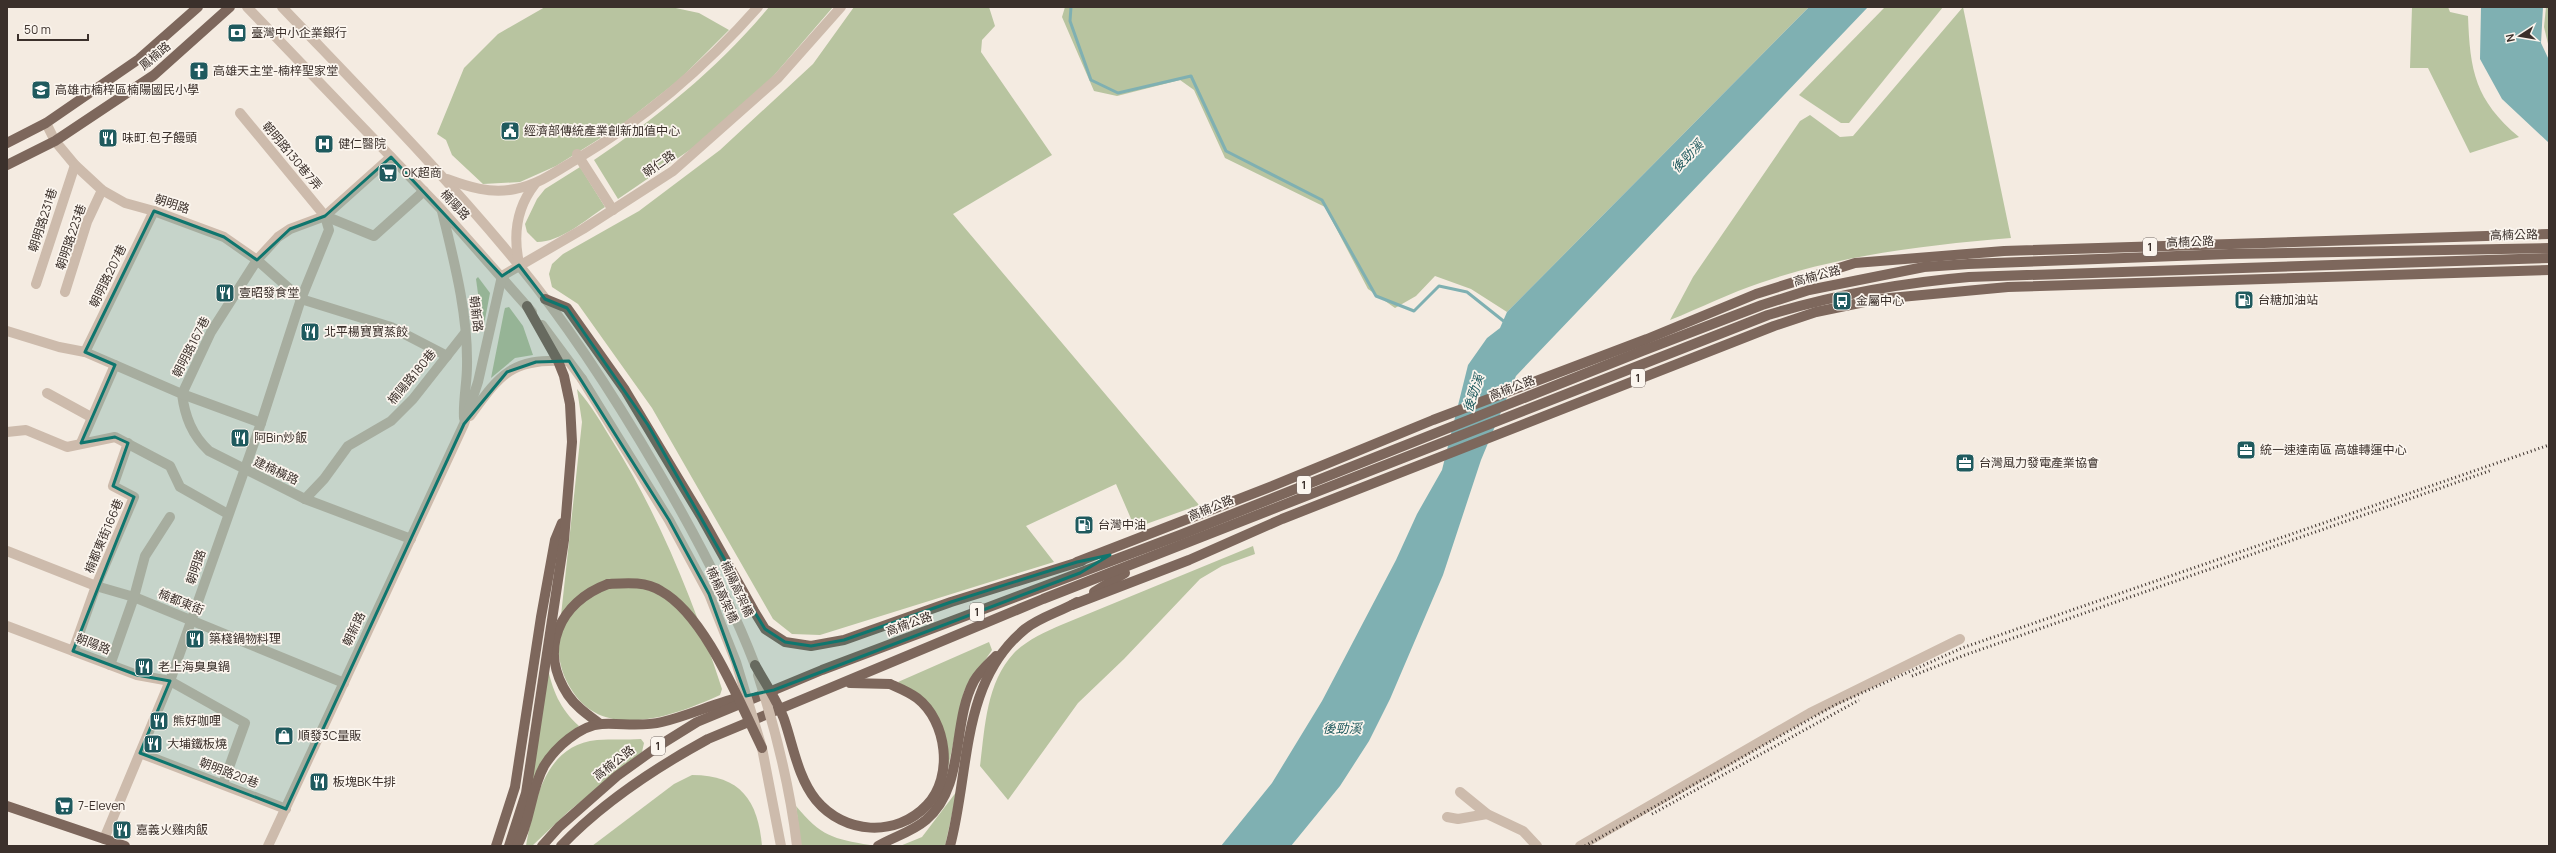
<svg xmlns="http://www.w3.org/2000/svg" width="2556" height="853" viewBox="0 0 2556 853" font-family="Manrope,'Noto Sans TC',sans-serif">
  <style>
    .green { fill: #b8c4a0 }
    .water { fill: #7fb0b2 }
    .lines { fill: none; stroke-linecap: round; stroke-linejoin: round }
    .stream { stroke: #7fb0b2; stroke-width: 3 }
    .minor { stroke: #cdbbac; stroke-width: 10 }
    .major { stroke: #7d675c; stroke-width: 10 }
    .rail { stroke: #3b302b; stroke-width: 3; stroke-dasharray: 1 3; stroke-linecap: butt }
    .minor-bridge { stroke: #cdbbac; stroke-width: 10 }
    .major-bridge { stroke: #7d675c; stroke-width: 10 }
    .marked { fill: #0f766e; fill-opacity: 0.2; stroke: #0f766e; stroke-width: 3; stroke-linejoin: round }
    .labels { text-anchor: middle; stroke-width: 3.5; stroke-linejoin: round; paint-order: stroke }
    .shield { fill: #fbf5ee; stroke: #756b66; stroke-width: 1 }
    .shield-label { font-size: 11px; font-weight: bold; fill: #3b302b }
    .poi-label { font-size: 12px; fill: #3b302b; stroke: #fbf5ee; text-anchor: start }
    .street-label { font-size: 12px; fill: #3b302b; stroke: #fbf5ee }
    .water-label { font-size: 13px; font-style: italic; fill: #1f5a5e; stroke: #fbf5ee }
  </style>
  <rect width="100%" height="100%" fill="#f4ebe1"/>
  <g class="green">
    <polygon points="545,7 671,7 699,13 729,30 679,80 623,124 556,166 520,182 483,184 452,155 446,140 437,134 464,68 498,34"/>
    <path d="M769,7H833L770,80L700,143L618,199L594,160C659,116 719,67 769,7Z"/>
    <polygon points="854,7 989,7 995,26 982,40 981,52 1052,155 953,214 1199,505 1135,528 1116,484 1026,526 1054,562 820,635 792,634 773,619 652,408 578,304 552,287 549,274 552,264 563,254 639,211 720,150 813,64"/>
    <polygon points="1065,7 1809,7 1507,312 1471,289 1435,276 1416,296 1395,308 1368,289 1325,207 1225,158 1194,90 1180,80 1117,96 1094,91 1062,17"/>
    <polygon points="1885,7 1943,7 1849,123 1841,123 1799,95"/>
    <path d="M1963,7L2011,238C1927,245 1840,255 1760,283C1730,293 1700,308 1670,320L1693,277L1800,121L1810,115L1840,137L1853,136Z"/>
    <path d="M2412,7H2448L2450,12L2468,16C2470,71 2475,100 2519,137L2470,153L2428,68H2410Z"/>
    <polygon points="2546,7 2549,7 2549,48 2544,27"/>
    <path d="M580,167L605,207C585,220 561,242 537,242L527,232L525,224L537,199L545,189Z"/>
    <polygon points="478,277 490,293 483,330 476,279"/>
    <polygon points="509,307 523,326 533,355 515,358 491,378 504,312 505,308"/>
    <path d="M577,389C591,405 602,424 613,442C661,519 694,603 722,689L720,695C676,715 606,742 573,692C562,676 559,662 558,643L582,422Z"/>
    <path d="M1253,546L1255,554L1222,566L1200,579L1124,659L1078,703L1008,800L980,766C985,728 986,683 1014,653C1027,640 1045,632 1061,625Z"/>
    <polygon points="989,642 992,650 964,691 947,773 932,710 898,682"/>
    <path d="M547,664C552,690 560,709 579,726C547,747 543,765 527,798Z"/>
    <path d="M641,739L644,743L642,752L569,811L532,846H526C534,803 544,745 597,740C612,739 626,740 641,739Z"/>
    <path d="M692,775C741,775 758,801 762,846H592L674,784Z"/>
    <polygon points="957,791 945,846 900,846 922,837"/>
    <path d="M796,806C821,836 833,839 870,845L801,846Z"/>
  </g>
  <g class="water">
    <polygon points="1809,7 1868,7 1516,376 1481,460 1443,575 1390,699 1369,741 1340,786 1291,846 1221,846 1272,783 1322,701 1396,560 1417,514 1442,470 1468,365 1487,338 1500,328 1507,312"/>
    <polygon points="2481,7 2543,7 2541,43 2549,60 2549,143 2502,99 2480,59"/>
  </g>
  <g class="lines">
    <polyline class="stream" points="1071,7 1070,21 1091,80 1118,93 1191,76 1226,151 1322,200 1376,296 1414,311 1439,286 1467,292 1506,323"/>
    <g class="minor">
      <polyline points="247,7 441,209 532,312"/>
      <path d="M282,7C362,91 444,174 518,264C571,328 616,399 658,471C695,534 729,597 755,665"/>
      <polyline points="46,123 55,141 75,165 102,190 125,203 154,211 224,237 257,260 301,299 391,327 447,356"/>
      <polyline points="577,154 613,210"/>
      <path d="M447,179C469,187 490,194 515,189C538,185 557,171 577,159C646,118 705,67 758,7"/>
      <path d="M442,211C454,261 468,313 467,366C467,383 463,400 464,418"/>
      <polyline points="325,216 374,236 424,191"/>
      <path d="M519,263C513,235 517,207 535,184"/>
      <polyline points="502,276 583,229 673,171 778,78 841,7"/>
      <polyline points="36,284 75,165"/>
      <polyline points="65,292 87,222 102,190"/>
      <polyline points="542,325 582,379"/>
      <path d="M7,331L59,347L85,352L182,394C185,417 192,435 209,451L305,499L411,539"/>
      <polyline points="85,352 154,211"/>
      <polyline points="47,393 91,417"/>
      <path d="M470,416C500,375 511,358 565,361"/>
      <polyline points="261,423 182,394 211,332 257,260 278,237 290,229 325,216 391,157"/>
      <polyline points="7,432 26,430 67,447 115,437 170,466 180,487 228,514"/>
      <polyline points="81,443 115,365"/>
      <polyline points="305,499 324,479 348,446 391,421 413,399 465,333"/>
      <polyline points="7,551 96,586 134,597 344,683"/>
      <polyline points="7,626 137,675 170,681 245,723 223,784"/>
      <polyline points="73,651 96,586 134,497 113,486 128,443"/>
      <polyline points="110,665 134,597 145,556 170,517"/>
      <polyline points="140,753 286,809"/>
      <polyline points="1460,792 1487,814 1523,831 1537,846"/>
      <polyline points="1447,817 1458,819 1487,814"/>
      <polyline points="104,839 170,681 261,423 301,299 329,230 325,216 240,113"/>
      <polyline points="268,846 464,424 478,382 502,276"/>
      <polyline points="1580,846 1810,713 1960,639"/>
    </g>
    <g class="major">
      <polyline points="7,143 46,123 139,59 198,7"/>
      <polyline points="7,165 55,141 154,75 230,7"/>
      <polyline points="545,299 567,308 625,390 702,518 754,611 765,629 785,642 811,646 844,640 951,602 1082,561"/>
      <polyline points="1077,562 1270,487 1433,420 1647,339 1756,294 1855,263 2004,251 2549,234"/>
      <polyline points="1094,592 1125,573"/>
      <polyline points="1072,605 1189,560 1282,519 1774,326 1816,312 1879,299 2008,287 2549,270"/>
      <polyline points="850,683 890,684"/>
      <path d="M600,724C588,715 576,707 568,695C538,650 559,602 608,584"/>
      <polyline points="7,806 125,846"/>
      <polyline points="496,846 515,787 541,617 555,540 562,523"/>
      <polyline points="509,846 526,793 564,540 572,442 570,404 564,376 558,361 527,306"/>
      <path d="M517,846C531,821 530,791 544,766C555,748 580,725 602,724C622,723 642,727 662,722C691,715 717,702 746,696"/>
      <polyline points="542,846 559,827 617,776 660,745 697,722 822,670 1180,535 1642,351 1762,305 1809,290 1924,267 1968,264 2229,254 2549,248"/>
      <path d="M561,846C603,802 655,768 708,739L1043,599L1768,315C1834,295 1900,283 1969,277L2549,258"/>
      <path d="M878,846C893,837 912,832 926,820C966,786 951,724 974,681C979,672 988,664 996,656"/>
      <path d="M950,846C970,772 960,682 1025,629C1040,617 1060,612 1077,602"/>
    </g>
    <g class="rail">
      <polyline points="1912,676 1965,655 2492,470"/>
      <polyline points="1652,814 1859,700"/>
      <polyline points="1585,846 1835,705 1962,648 2549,445"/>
    </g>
    <g class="minor-bridge">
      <polyline points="582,379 669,520 709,594 736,662 762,748 781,846"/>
      <path d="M758,675C776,731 790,787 797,846"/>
    </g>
    <g class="major-bridge">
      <path d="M608,584C626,583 645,581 661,591C706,616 739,702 762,748"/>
      <path d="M755,665C765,683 777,700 784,719C793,745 798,778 816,800C844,834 896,838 927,805C954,777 947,721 917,698C909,692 899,688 890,684"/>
    </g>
  </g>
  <path class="marked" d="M391,157L502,276L519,265L545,299L567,308L648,425L754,611L765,629L785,642L811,646L844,640L951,602L1077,562L1110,555L1080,573L774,690L746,696L709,594L669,520L569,361L536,362L507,372L464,424L286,809L140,753L170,681L137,675L73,651L134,497L113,486L128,443L115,437L81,443L115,365L85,352L154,211L224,237L257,260L290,229L325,216Z"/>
  <defs>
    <g id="bank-square" transform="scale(1)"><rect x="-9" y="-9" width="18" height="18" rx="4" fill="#1f5a5e" stroke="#fbf5ee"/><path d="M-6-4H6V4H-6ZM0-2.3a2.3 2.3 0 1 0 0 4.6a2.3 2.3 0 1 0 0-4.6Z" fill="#fff"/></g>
    <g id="church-square" transform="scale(1)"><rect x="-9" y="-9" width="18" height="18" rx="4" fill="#1f5a5e" stroke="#fbf5ee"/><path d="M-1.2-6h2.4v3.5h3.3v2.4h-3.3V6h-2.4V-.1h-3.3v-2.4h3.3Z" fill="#fff"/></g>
    <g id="school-square" transform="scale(1)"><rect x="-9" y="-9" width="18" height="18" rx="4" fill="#1f5a5e" stroke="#fbf5ee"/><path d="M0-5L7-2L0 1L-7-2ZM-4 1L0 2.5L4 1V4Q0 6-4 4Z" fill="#fff"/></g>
    <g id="civic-square" transform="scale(1)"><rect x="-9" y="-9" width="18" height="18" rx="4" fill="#1f5a5e" stroke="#fbf5ee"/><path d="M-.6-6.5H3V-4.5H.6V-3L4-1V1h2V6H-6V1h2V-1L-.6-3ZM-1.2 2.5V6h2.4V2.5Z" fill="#fff"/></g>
    <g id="restaurant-square" transform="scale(1)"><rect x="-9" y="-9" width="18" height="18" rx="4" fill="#1f5a5e" stroke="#fbf5ee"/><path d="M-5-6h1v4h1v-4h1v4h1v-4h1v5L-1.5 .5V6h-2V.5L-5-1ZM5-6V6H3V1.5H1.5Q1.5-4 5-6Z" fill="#fff"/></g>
    <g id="hospital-square" transform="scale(1)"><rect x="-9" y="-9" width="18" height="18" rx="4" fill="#1f5a5e" stroke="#fbf5ee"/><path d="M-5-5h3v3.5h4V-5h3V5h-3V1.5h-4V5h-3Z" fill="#fff"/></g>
    <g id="supermarket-square" transform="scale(1)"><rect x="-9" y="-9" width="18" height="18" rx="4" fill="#1f5a5e" stroke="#fbf5ee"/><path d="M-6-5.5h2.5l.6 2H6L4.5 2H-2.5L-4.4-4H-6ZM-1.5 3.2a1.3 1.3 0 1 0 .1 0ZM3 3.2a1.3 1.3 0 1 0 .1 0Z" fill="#fff"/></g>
    <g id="fuel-square" transform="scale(1)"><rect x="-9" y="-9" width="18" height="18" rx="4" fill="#1f5a5e" stroke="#fbf5ee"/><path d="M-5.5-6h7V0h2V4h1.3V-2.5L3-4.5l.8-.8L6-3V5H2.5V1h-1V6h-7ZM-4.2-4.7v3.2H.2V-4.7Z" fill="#fff"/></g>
    <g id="bus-square" transform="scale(1)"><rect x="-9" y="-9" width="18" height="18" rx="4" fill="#1f5a5e" stroke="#fbf5ee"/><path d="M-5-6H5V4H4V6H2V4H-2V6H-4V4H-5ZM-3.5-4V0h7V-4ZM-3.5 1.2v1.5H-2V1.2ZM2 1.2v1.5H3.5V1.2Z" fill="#fff"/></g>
    <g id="office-square" transform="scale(1)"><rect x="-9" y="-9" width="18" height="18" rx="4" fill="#1f5a5e" stroke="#fbf5ee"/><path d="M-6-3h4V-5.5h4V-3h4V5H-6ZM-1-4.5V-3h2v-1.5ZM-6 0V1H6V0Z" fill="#fff"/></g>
    <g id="shop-square" transform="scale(1)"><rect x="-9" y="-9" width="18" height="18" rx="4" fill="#1f5a5e" stroke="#fbf5ee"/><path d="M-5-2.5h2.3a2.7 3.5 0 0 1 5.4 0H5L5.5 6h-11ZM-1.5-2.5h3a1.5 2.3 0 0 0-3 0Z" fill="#fff"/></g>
  </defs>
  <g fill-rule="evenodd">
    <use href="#bank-square" x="237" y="33"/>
    <use href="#church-square" x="199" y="71"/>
    <use href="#school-square" x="41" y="90"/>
    <use href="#civic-square" x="510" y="131"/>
    <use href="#restaurant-square" x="108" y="138"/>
    <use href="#hospital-square" x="324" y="144"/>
    <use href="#supermarket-square" x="388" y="173"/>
    <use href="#restaurant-square" x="225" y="293"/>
    <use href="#fuel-square" x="2244" y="300"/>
    <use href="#bus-square" x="1842" y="301"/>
    <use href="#restaurant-square" x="310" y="332"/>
    <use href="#restaurant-square" x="240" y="438"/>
    <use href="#office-square" x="2246" y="450"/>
    <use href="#office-square" x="1965" y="463"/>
    <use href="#fuel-square" x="1084" y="525"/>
    <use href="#restaurant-square" x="195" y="639"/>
    <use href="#restaurant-square" x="144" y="667"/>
    <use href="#restaurant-square" x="159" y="721"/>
    <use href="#shop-square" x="284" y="736"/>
    <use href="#restaurant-square" x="153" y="744"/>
    <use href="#restaurant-square" x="319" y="782"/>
    <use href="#supermarket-square" x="64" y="806"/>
    <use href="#restaurant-square" x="122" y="830"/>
  </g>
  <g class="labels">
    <g class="shield">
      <rect x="2143" y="238" width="14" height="18" rx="3"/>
      <rect x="1631" y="369" width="14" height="18" rx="3"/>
      <rect x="1297" y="476" width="14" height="18" rx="3"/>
      <rect x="970" y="603" width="14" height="18" rx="3"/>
      <rect x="651" y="737" width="14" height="18" rx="3"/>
    </g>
    <g class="shield-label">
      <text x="2150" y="251">1</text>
      <text x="1638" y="382">1</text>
      <text x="1304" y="489">1</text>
      <text x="977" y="616">1</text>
      <text x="658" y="750">1</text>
    </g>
    <g class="poi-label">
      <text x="251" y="37">臺灣中小企業銀行</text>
      <text x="213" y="75">高雄天主堂-楠梓聖家堂</text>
      <text x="55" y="94">高雄市楠梓區楠陽國民小學</text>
      <text x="524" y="135">經濟部傳統產業創新加值中心</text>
      <text x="122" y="142">味町.包子饅頭</text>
      <text x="338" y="148">健仁醫院</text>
      <text x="402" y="177">OK超商</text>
      <text x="239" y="297">壹昭發食堂</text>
      <text x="2258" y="304">台糖加油站</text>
      <text x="1856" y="305">金屬中心</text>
      <text x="324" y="336">北平楊寶寶蒸餃</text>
      <text x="254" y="442">阿Bin炒飯</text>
      <text x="2260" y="454">統一速達南區 高雄轉運中心</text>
      <text x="1979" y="467">台灣風力發電產業協會</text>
      <text x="1098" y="529">台灣中油</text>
      <text x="209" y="643">築棧鍋物料理</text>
      <text x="158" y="671">老上海臭臭鍋</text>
      <text x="173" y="725">熊好咖哩</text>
      <text x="298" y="740">順發3C量販</text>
      <text x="167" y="748">大埔鐵板燒</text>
      <text x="333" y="786">板塊BK牛排</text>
      <text x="78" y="810">7-Eleven</text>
      <text x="136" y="834">嘉義火雞肉飯</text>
    </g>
    <g class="street-label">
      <text transform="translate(155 56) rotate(-40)" y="4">鳳楠路</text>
      <text transform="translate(292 156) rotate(50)" y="4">朝明路130巷7弄</text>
      <text transform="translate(659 164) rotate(-35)" y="4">朝仁路</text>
      <text transform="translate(172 204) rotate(18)" y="4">朝明路</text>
      <text transform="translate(455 205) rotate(47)" y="4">楠陽路</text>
      <text transform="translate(43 220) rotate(-72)" y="4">朝明路231巷</text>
      <text transform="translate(2514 235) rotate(-1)" y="4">高楠公路</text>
      <text transform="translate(71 237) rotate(-71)" y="4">朝明路223巷</text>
      <text transform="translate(2190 242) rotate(-2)" y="4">高楠公路</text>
      <text transform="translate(108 276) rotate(-64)" y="4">朝明路207巷</text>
      <text transform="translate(1817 276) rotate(-15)" y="4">高楠公路</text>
      <text transform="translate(476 314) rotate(83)" y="4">朝新路</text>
      <text transform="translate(191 347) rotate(-63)" y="4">朝明路167巷</text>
      <text transform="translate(412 377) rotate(-50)" y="4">楠陽路180巷</text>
      <text transform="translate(1512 388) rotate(-21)" y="4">高楠公路</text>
      <text transform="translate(276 471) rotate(25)" y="4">建楠橫路</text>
      <text transform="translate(1211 508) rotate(-22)" y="4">高楠公路</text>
      <text transform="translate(104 536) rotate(-67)" y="4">楠都東街166巷</text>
      <text transform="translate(196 567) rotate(-71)" y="4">朝明路</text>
      <text transform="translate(737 589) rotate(65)" y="4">楠陽高架橋</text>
      <text transform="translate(722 595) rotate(66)" y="4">楠楊高架橋</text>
      <text transform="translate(181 602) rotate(22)" y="4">楠都東街</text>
      <text transform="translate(909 624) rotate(-20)" y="4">高楠公路</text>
      <text transform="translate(354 629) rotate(-65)" y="4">朝新路</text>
      <text transform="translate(93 644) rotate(21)" y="4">朝陽路</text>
      <text transform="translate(614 763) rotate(-38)" y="4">高楠公路</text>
      <text transform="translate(229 773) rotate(21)" y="4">朝明路20巷</text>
    </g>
    <g class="water-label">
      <text transform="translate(1687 156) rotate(-46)" y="5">後勁溪</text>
      <text transform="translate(1473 393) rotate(-71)" y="5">後勁溪</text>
      <text x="1342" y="733">後勁溪</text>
    </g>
  </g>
  <rect width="2556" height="853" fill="none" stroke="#3b302b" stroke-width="16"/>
  <g transform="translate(2520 36) rotate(258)" stroke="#fbf5ee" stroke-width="3" paint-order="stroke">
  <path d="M0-3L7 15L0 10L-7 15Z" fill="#3b302b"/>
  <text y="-6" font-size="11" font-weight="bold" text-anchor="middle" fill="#3b302b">N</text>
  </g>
  <path d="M18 34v6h70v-6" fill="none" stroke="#3b302b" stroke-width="2"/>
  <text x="24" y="34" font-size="12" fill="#3b302b" stroke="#fbf5ee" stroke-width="3" paint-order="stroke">50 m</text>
</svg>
